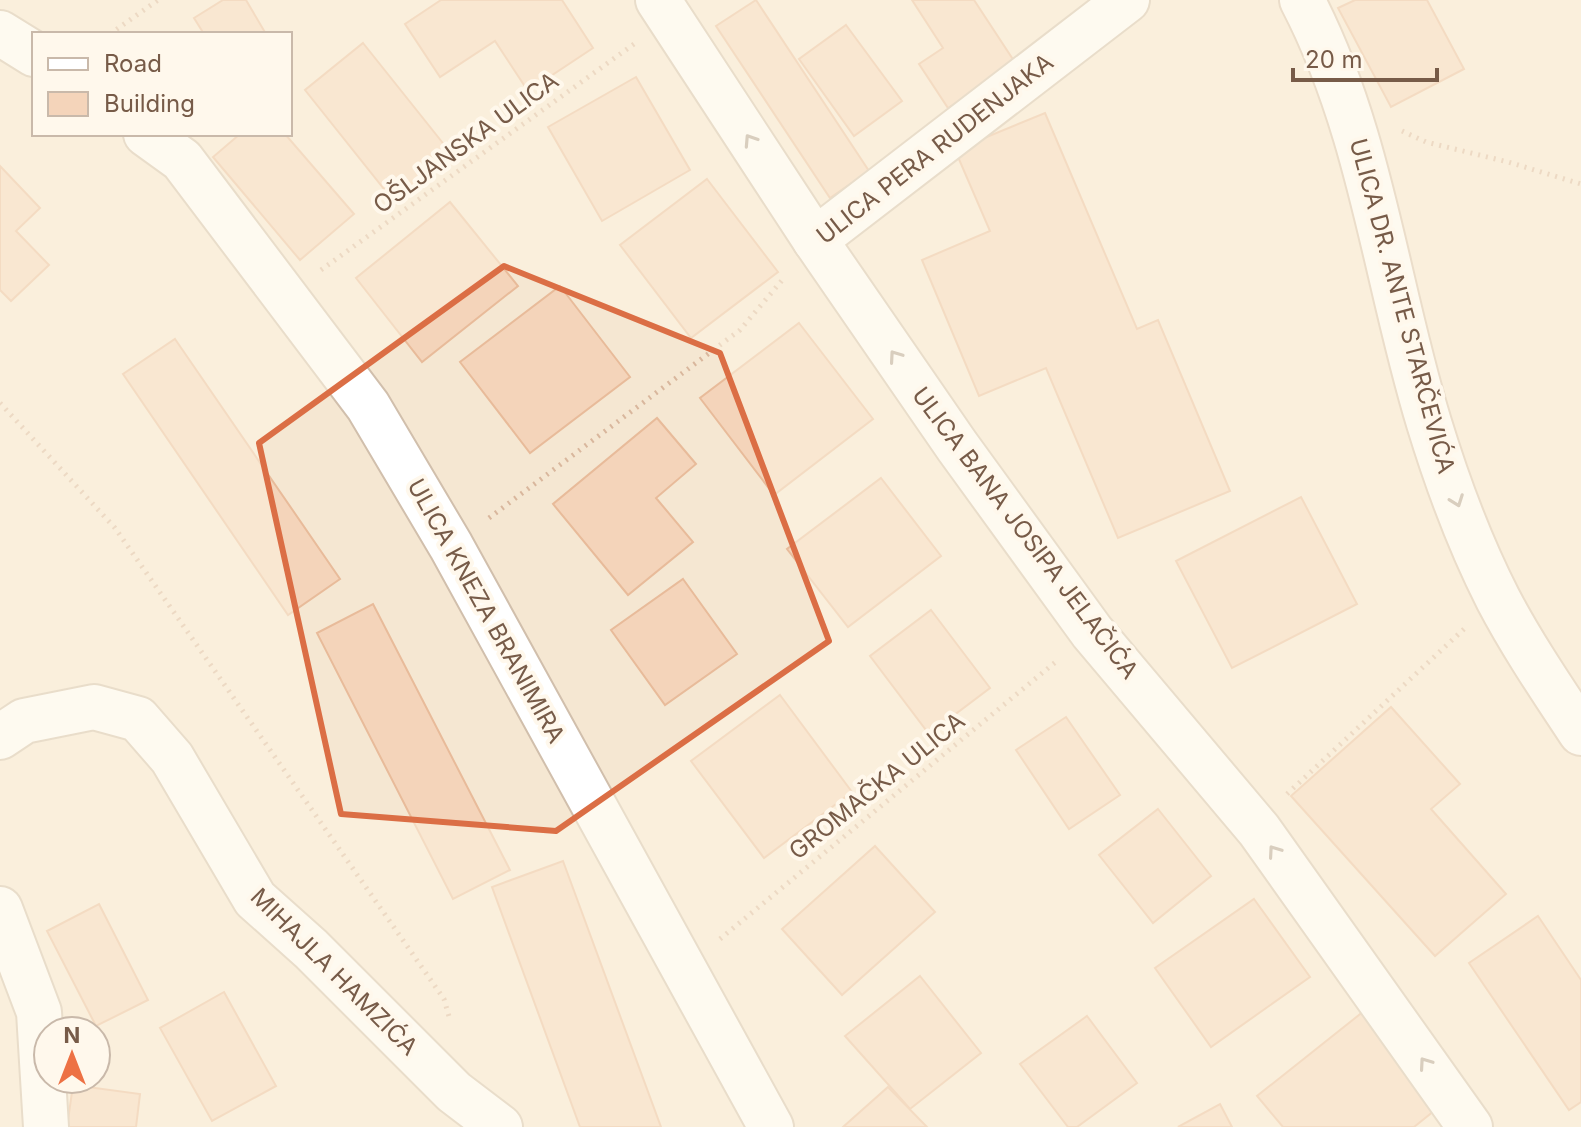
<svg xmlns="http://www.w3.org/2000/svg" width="1581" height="1127" viewBox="0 0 1581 1127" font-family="Inter,sans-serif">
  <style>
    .residential { fill: #f5e7d2; fill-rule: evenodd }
    .building { fill: #f4d4ba; stroke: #e8bb9a; stroke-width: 2 }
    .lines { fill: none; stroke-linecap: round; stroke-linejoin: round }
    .minor-casing { stroke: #d1bfac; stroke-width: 48 }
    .secondary-casing { stroke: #d5bfaa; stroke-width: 48 }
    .path { stroke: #d9b79d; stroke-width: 5; stroke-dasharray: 2 6; stroke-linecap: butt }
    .minor { stroke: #fff; stroke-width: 44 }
    .secondary { stroke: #fff; stroke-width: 44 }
    .oneway { stroke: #ad9d91 }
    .marked { fill: none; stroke: #db6e45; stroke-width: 6; stroke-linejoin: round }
    .labels { text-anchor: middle; stroke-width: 8; stroke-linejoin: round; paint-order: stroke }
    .street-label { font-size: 24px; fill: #775b48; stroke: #fff8ec }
  </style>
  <rect width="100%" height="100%" fill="#fdf5e4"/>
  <path class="residential" d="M0,0H1581V1127H0ZM34,34H290V134H34ZM48,1031H96V1079H48Z"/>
  <g class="building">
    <polygon points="223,0 246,0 266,34 204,34 194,18"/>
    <polygon points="441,0 562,0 593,48 528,91 495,41 440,77 405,24"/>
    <polygon points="756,0 869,171 830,198 716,26"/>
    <polygon points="912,0 974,0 1016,64 948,108 919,64 943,48"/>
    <polygon points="1355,0 1427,0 1464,69 1391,107 1338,8"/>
    <polygon points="846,25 902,101 854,136 799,59"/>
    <polygon points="363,43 454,157 396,204 305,90"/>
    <polygon points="636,77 690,170 602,221 548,127"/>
    <polygon points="1045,113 1137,329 1158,320 1230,491 1118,538 1046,368 979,396 922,260 990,231 955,150"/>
    <polygon points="240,134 285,134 354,214 300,260 213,157"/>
    <polygon points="0,166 40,208 16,231 49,265 11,301 0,290"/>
    <polygon points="707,179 778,272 691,338 620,245"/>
    <polygon points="450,202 518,286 422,362 356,278"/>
    <polygon points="560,286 630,377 530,453 460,362"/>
    <polygon points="799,323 873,419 774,495 700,398"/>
    <polygon points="175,339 340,579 288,615 123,374"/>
    <polygon points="657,418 696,464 656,498 693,542 628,595 553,504"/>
    <polygon points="881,478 941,556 848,627 787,549"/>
    <polygon points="1301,497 1357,604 1232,668 1176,561"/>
    <polygon points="683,579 737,654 665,705 611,630"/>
    <polygon points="373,604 510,870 453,899 317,633"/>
    <polygon points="931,610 990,688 929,734 870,656"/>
    <polygon points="780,695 852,792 764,858 691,761"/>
    <polygon points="1391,707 1460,784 1431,809 1506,894 1435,956 1291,796"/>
    <polygon points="1066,717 1120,795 1069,829 1016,750"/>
    <polygon points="1158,809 1211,876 1153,923 1099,855"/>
    <polygon points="875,846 935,912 842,995 782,929"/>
    <polygon points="563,861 661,1127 580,1127 492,887"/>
    <polygon points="1254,899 1310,977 1211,1047 1155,968"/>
    <polygon points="99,904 148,1000 96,1026 47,931"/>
    <polygon points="1538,916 1581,980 1581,1102 1569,1110 1469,963"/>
    <polygon points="920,976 981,1053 910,1109 845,1036"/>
    <polygon points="224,992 276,1086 212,1121 160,1028"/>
    <polygon points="1369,1007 1445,1102 1414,1127 1283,1127 1257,1096"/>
    <polygon points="1087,1016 1137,1083 1077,1127 1068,1127 1020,1064"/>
    <polygon points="73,1085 140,1094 136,1127 67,1127"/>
    <polygon points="888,1087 927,1127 843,1127"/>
    <polygon points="1220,1104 1232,1127 1178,1127"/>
  </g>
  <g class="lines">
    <g class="minor-casing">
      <g id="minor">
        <polyline points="658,0 815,240 957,446 1092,632 1259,830 1470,1127"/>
        <polyline points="0,33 34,54"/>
        <polyline points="146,134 182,160 368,406 451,546 771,1127"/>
        <polyline points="815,240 1127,0"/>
        <polyline points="0,737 24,721 94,707 138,719 172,758 255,899 311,949 454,1092 500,1127"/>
        <polyline points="0,909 39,1012 46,1127"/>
      </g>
    </g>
    <g class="secondary-casing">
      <path id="secondary" d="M1302,0C1371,132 1386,283 1429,423C1447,482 1470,544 1498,599C1522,645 1552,689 1581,733"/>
    </g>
    <g class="path">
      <polyline points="110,34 158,0"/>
      <polyline points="1402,131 1426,142 1508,162 1581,184"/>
      <polyline points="321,270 634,44"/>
      <polyline points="0,403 115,528 444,999 450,1020"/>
      <polyline points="489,518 740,330 784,278"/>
      <polyline points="1287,794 1464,629"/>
      <polyline points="720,939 1058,660"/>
    </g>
    <use href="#minor" class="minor"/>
    <use href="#secondary" class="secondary"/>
  </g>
  <defs><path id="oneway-chevron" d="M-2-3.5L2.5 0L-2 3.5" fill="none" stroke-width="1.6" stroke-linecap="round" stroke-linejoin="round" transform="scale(2)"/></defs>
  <g class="oneway">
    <use href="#oneway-chevron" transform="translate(750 140) rotate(-123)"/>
    <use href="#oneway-chevron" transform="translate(895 356) rotate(-125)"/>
    <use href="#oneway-chevron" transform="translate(1457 501) rotate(70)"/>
    <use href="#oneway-chevron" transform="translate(1274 851) rotate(-125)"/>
    <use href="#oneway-chevron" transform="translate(1425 1063) rotate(-125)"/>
  </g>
  <path d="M0 0H1581V1127H0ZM504,266L720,353L829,641L556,831L341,814L259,443Z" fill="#fdf5e4" fill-opacity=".55" fill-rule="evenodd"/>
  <path class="marked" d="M504,266L720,353L829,641L556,831L341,814L259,443Z"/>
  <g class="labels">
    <g class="street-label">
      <text transform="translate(466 143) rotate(-36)" y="8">OŠLJANSKA ULICA</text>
      <text transform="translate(935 149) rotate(-38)" y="8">ULICA PERA RUDENJAKA</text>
      <text transform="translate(1402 306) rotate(75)" y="8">ULICA DR. ANTE STARČEVIĆA</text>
      <text transform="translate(1025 533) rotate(53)" y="8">ULICA BANA JOSIPA JELAČIĆA</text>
      <text transform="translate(486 611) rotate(61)" y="8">ULICA KNEZA BRANIMIRA</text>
      <text transform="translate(877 786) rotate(-39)" y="8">GROMAČKA ULICA</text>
      <text transform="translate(334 972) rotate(45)" y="8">MIHAJLA HAMZIĆA</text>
    </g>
  </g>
  <rect x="32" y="32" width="260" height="104" fill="#fff8ec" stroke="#c9b9aa" stroke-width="2"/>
  <rect x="48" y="58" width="40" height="12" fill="#ffffff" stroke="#c9b9aa" stroke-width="2"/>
  <text x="104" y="72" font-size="24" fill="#775b48">Road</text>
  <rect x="48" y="92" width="40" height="24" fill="#f4d4ba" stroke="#c9b9aa" stroke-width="2"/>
  <text x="104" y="112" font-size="24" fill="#775b48">Building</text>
  <g transform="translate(72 1055)"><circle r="38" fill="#fff8ec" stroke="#c9b9aa" stroke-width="2"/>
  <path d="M0-6L14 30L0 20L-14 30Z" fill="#ed7144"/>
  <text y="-12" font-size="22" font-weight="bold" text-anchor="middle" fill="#775b48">N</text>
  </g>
  <path d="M1293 68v12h144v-12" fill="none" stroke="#775b48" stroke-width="4"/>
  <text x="1305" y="68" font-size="24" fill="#775b48" stroke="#fff8ec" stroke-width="6" paint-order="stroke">20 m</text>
</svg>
